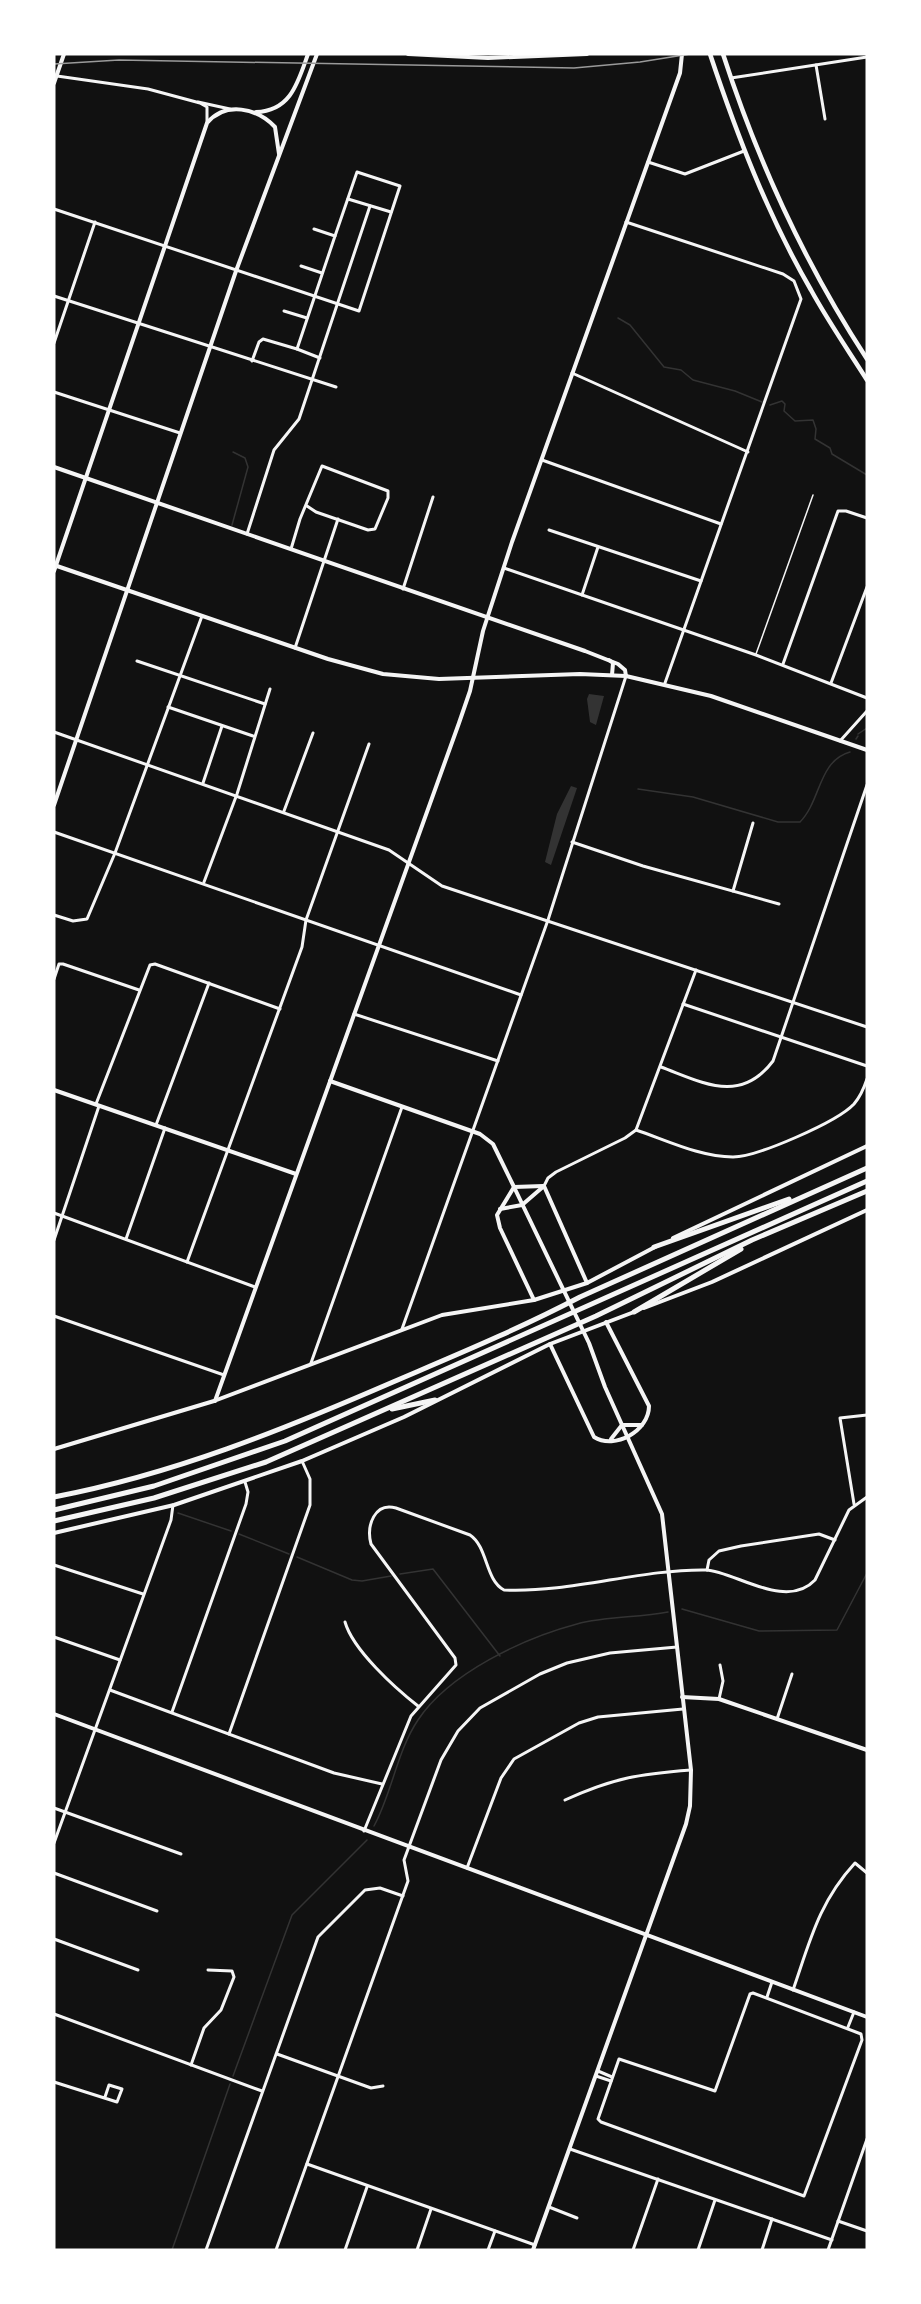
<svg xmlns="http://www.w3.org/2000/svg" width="921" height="2304" viewBox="0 0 921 2304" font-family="'Libre Baskerville',serif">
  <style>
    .water { fill: #333 }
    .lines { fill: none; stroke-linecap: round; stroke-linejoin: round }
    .stream { stroke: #333; stroke-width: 1.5 }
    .service { stroke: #f5f5f5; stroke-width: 1.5 }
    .minor { stroke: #f5f5f5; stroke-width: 3 }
    .tertiary { stroke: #f5f5f5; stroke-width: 4 }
    .secondary { stroke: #f5f5f5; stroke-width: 4 }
    .primary { stroke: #f5f5f5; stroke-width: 4.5 }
    .motorway { stroke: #f5f5f5; stroke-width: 5 }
    .rail { stroke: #9a9a9a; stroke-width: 1.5 }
  </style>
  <rect width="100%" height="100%" fill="#111"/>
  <g class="water">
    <polygon points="589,694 604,696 596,725 590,722 587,699"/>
    <polygon points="571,786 577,788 551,865 545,862 557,814"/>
  </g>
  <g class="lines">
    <g class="stream">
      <polyline points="618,318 630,325 664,367 681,370 693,380 735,391 762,402"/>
      <polyline points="770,405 782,401 785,404 784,411 795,421 813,420 816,429 815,439 830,448 832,454 867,475"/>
      <polyline points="232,525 248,467 245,458 233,452"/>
      <polyline points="858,734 867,728"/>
      <polyline points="856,739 858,736"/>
      <path d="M638,789L693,797L778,822H800C821,801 818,761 850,752"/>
      <polyline points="178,1513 231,1531"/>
      <polyline points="239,1534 289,1554"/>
      <polyline points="297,1557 352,1580 362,1581 391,1576"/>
      <polyline points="400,1574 433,1569 500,1656"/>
      <polyline points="682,1609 759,1631 837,1630 867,1573"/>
      <path d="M374,1826C392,1793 397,1751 418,1720C449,1673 524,1638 577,1624C606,1616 638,1618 668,1612"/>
      <polyline points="233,2076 292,1915 367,1840"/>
      <polyline points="172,2250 230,2084"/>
    </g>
    <polyline class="service" points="756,654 813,495"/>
    <g class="minor">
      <polyline points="816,65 825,119"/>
      <polyline points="57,76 148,89 200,103 207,107 207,122"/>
      <polyline points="731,78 867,57"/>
      <polyline points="198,102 230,109"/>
      <polyline points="648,162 685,174 744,151"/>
      <polyline points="348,199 391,212"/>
      <polyline points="54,209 359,311 400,186 357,172 335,236"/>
      <polyline points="626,222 783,274 794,281 801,299 665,683"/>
      <polyline points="301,266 322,273"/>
      <polyline points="54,296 336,387"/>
      <polyline points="284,311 307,318"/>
      <polyline points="54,343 95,222"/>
      <polyline points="297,349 320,358"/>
      <polyline points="252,361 259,342 263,339 297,349 335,236 314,229"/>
      <polyline points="572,373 748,452"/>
      <polyline points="54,392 180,433"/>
      <polyline points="542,460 721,524"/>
      <polyline points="549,530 701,581"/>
      <polyline points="247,534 274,450 299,419 370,206"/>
      <polyline points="291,549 300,519 322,466 388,491 388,498 375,529 368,530 316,512 307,506"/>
      <polyline points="504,568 756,655 867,698"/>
      <polyline points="403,589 433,497"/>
      <polyline points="582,595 598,547"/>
      <polyline points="295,648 338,519"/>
      <polyline points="137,661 265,704"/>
      <polyline points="783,664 838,511 846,511 867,518"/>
      <polyline points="831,683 867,587"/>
      <polyline points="168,707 253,736"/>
      <polyline points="54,732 389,850 442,886 867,1027"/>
      <polyline points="840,741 867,711"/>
      <polyline points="203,783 222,726"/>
      <polyline points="284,811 313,733"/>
      <polyline points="54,832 521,995"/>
      <polyline points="572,842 643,866 779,904"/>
      <polyline points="204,882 237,794 270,689"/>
      <polyline points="733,891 753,823"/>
      <polyline points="54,915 73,921 87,919 115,853 202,616"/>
      <polyline points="54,979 59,964 63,964 139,990"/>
      <polyline points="683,1004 867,1066"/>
      <polyline points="354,1014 498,1061"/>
      <path d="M661,1067C702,1082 740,1105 773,1061L867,785"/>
      <polyline points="96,1104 150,965 155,964 280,1009"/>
      <polyline points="156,1125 209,983"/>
      <path d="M636,1130C666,1140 700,1157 733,1157C757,1157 837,1122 854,1104C860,1097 864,1088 867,1079"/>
      <polyline points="544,1186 548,1178 556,1172 625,1138 636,1130 696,970"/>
      <polyline points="54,1213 255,1287"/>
      <polyline points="126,1239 165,1128"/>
      <polyline points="54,1240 99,1106"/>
      <polyline points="187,1262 302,947 306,920 369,744"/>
      <polyline points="54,1316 224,1375"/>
      <polyline points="402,1329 548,920 626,676"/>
      <polyline points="311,1363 402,1107"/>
      <polyline points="854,1504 840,1418 867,1415"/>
      <polyline points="54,1565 143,1594"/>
      <polyline points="707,1570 709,1560 719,1551 741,1546 819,1534 835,1540"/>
      <path d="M345,1622C353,1650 395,1688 418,1706"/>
      <polyline points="54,1637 120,1660"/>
      <polyline points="110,1690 334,1773 382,1784"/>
      <polyline points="719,1699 723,1681 720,1665"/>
      <polyline points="172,1712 246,1504 248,1492 245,1482"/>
      <polyline points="777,1719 792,1674"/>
      <polyline points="229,1734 310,1505 310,1479 302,1461"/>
      <path d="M565,1800C613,1778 639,1774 691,1770"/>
      <polyline points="54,1808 181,1854"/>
      <path d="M364,1831L411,1716L456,1665L455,1658L371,1544C366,1525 375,1502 396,1508L470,1535C488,1547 485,1580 504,1590C572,1593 639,1569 706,1570C734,1571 786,1611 815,1580L849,1510L867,1497"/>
      <polyline points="54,1843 171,1520 173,1505"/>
      <polyline points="467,1868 501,1778 514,1759 579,1723 598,1717 683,1709"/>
      <polyline points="54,1873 157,1911"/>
      <polyline points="54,1939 138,1970"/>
      <path d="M793,1990C810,1941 819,1902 855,1863L867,1873"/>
      <polygon points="753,1993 861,2034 862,2040 804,2196 601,2122 598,2119 619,2059 715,2091 750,1994"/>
      <polyline points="767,1997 772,1982"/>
      <polyline points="54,2014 262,2091"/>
      <polyline points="848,2027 854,2012"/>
      <polyline points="277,2054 371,2088 383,2086"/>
      <polyline points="191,2065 204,2028 221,2010 234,1977 232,1971 208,1970"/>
      <polyline points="598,2071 612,2077"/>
      <polyline points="596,2076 611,2081"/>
      <polyline points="54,2082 117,2102 122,2089 109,2085 105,2097"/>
      <polyline points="570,2149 832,2240"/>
      <polyline points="307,2164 535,2245"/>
      <polyline points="549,2207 577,2218"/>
      <polyline points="838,2221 867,2231"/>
      <polyline points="206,2250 318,1937 365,1890 380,1888 403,1896"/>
      <polyline points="276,2250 408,1881 404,1860 441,1760 458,1731 480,1708 540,1674 567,1663 610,1653 677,1647"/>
      <polyline points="345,2250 367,2187"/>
      <polyline points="417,2250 431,2209"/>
      <polyline points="488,2250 495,2231"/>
      <polyline points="633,2250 658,2179"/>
      <polyline points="698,2250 715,2200"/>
      <polyline points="762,2250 772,2219"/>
      <polyline points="828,2250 867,2139"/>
    </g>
    <g class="tertiary">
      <polyline points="408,54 488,58 587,54"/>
      <polyline points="54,83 64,54"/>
      <polyline points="54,467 585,651 618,664 625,670 626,676"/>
      <polyline points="330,1081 480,1134 493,1144 514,1187"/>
      <polyline points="54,1090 296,1174"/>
      <polyline points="215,1401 459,723 470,691 483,631 512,542 680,73 682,54"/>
      <polyline points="682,1697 719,1699 867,1750"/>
      <polyline points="54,1714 867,2017"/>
    </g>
    <g class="secondary">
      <path d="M256,112C291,111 298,82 308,54"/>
      <polyline points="54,565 328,659 383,674 439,679 580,674 626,676 711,696 867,750"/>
      <path d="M54,571L207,123C226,101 257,108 275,127L279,154"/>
      <polyline points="609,660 613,663 612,675"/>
      <polyline points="54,805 236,271 317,54"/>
      <polyline points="544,1186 587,1283"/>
      <polyline points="514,1187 589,1343 605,1387 662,1514 691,1770 690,1806 686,1824 533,2250"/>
      <polyline points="514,1187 497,1215 500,1228 534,1300"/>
      <polyline points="514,1187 543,1186"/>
      <polyline points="500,1209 522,1205 544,1186"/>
      <polyline points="673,1238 867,1146"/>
      <polyline points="644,1308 712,1282 867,1210"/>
      <path d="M550,1344L594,1437C615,1450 649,1431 649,1406L606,1322"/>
      <polyline points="623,1425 642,1425"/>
      <polyline points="611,1439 622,1425"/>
      <polyline points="54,1449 214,1401 442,1315 534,1300 587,1283 655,1247"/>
      <polyline points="54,1533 174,1505 302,1461 404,1417 550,1344 634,1312"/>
    </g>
    <g class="primary">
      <path d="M710,54C737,135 768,216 811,290C828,321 848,350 867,380"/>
      <path d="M723,54C758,162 805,264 867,359"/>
    </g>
    <g class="motorway">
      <polyline points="654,1247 789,1199"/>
      <polyline points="634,1312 741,1249"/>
      <polyline points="392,1409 435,1400"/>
      <path d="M54,1497C174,1474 282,1430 393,1382C456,1355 519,1329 580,1297L867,1168"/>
      <polyline points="54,1510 154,1486 285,1441 867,1181"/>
      <polyline points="54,1521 154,1498 266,1462 596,1316 752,1240 867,1191"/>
    </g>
    <polyline class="rail" points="54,64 119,60 574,68 640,62 690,54"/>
  </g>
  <rect width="921" height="2304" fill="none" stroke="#ffffff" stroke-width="111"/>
</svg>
